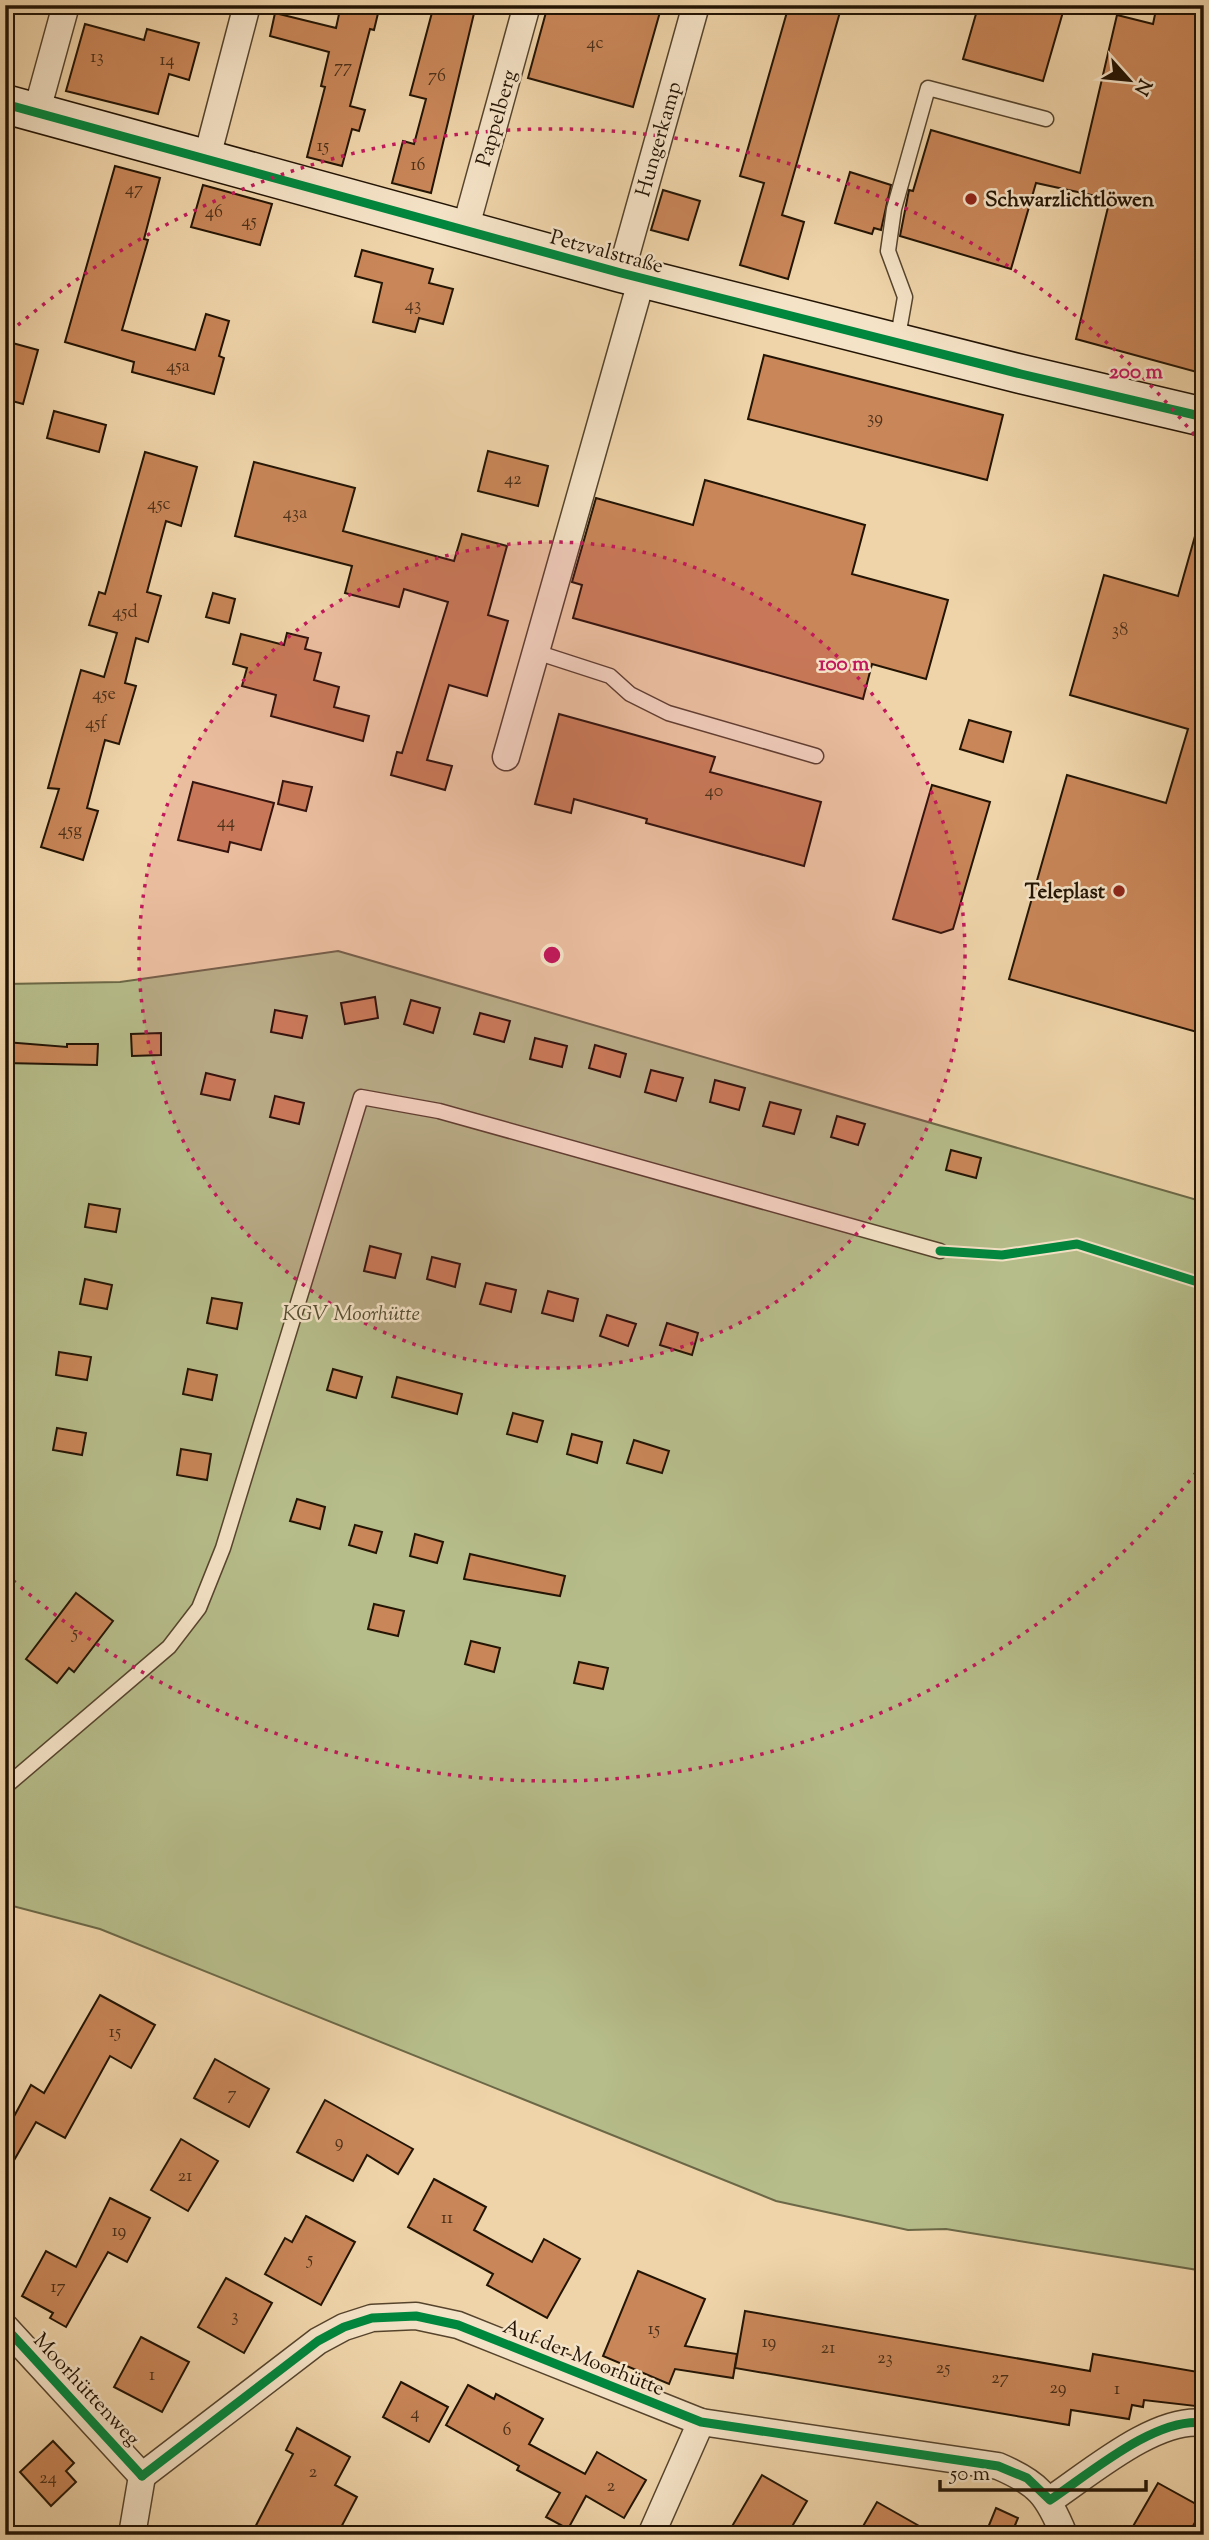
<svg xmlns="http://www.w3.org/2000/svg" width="1209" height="2540" viewBox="0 0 1209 2540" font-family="'Sorts Mill Goudy',serif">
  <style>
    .green { fill: #b6bd8a; stroke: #6c6847; stroke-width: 2 }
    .building { fill: #c98658; stroke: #231404; stroke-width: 2 }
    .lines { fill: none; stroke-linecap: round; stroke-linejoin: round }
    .lane-casing { stroke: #56442d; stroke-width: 17 }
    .street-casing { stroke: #56442d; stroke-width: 29 }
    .secondary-casing { stroke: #231404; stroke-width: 41 }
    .lane { stroke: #f5e3c7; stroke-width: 14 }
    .street { stroke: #f5e3c7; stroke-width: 26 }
    .secondary { stroke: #f5e3c7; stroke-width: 38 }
    .cycleway-casing { stroke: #f5e3c7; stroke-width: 13 }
    .cycleway { stroke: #00873e; stroke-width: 9 }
    .ring { fill: none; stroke: #c2185b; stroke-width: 3.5; stroke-dasharray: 3.5 7 }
    .poi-dot { fill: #8f2418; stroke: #f5e3c7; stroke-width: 2.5 }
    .labels { text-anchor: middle; stroke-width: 5; stroke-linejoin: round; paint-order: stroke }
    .number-label { font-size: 18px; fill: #4c3019 }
    .street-label { font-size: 21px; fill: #231404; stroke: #f5e3c7 }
    .poi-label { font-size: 21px; font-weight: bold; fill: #231404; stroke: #f5e3c7; text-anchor: start }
    .park-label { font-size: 21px; font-style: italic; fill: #564f33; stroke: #f5e3c7 }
    .centre { fill: #c2185b; stroke: #f5e3c7; stroke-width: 3.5 }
    .ring-label { font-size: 21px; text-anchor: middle; font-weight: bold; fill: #c2185b; stroke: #f5e3c7; stroke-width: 5; stroke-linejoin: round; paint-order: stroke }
  </style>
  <rect width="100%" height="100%" fill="#efd4a9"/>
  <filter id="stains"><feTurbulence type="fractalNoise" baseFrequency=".00286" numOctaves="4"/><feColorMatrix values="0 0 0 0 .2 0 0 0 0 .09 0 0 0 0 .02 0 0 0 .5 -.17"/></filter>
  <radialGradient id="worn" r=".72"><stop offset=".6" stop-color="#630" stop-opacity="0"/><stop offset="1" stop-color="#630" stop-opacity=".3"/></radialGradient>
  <polygon class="green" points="338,951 1204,1202 1204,2271 946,2229 908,2230 776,2201 100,1929 5,1904 5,984 120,982"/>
  <g class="building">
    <polygon points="341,5 380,5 374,30 370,29 350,106 365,110 359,131 352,129 342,166 307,157 325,87 321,86 329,52 270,36 275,13 336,28"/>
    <polygon points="434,5 476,5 431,193 392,183 403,141 414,144 426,99 410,95"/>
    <polygon points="548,5 662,5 633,107 528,78"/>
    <polygon points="789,5 842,5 782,215 804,222 788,279 740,265 764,183 740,176"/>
    <polygon points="995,5 1065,5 1043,81 963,59 978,7 994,11"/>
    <polygon points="1157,5 1204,5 1204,374 1076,339 1110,199 1036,183 1011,269 900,236 909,190 913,191 931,130 1080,173 1117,15 1153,24"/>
    <polygon points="85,24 144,40 147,29 199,43 189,80 169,74 158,114 66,91"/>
    <polygon points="115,166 160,178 144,239 148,240 122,330 195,350 206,314 229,321 219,356 224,358 214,394 132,372 134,362 65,342"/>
    <polygon points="850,172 891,185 881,230 874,228 872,234 835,223"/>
    <polygon points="203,185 272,204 260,245 191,227"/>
    <polygon points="663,190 700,201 688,240 651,230"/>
    <polygon points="362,250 433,269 429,283 453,289 443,324 419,318 415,332 373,322 382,283 355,276"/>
    <polygon points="5,341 38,350 23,404 5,399"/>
    <polygon points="764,355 1003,415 987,480 748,419"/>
    <polygon points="54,411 106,425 99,452 47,438"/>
    <polygon points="488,451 548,466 538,506 478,491"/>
    <polygon points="145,452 197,467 181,526 166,521 147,592 161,596 148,642 136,638 125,683 136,686 119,744 105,740 87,808 98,811 83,860 41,847 59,789 48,788 81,670 104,677 117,633 89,625 99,592 105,594"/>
    <polygon points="254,462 355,488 343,531 454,561 462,534 507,546 488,615 508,621 487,696 449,685 427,760 452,766 445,790 391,775 397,752 402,753 448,602 404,589 399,607 345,593 352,566 235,536"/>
    <polygon points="705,480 865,525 852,574 948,600 926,679 872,664 863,699 573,618 582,585 572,582 596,498 693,525"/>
    <polygon points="1197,529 1204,530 1204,1034 1009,979 1067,775 1166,803 1188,729 1070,695 1104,575 1178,596"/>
    <polygon points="213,593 235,599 229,623 206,617"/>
    <polygon points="287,633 308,638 305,649 321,653 314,680 339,687 334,707 369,716 363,741 271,716 276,695 242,686 247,668 233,664 241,634 284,645"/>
    <polygon points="559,714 715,757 710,772 821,802 804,866 646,823 647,819 574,799 571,813 535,804"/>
    <polygon points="969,720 1011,732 1003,762 960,749"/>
    <polygon points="283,781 312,787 306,811 278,804"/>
    <polygon points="193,782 274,803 261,850 230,842 228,852 178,840"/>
    <polygon points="932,785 990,802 953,929 941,933 893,919"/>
    <polygon points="375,997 378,1018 345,1024 341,1003"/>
    <polygon points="411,1000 440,1008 433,1033 404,1024"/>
    <polygon points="275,1010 307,1016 302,1038 271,1032"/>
    <polygon points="480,1013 510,1021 504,1042 474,1034"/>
    <polygon points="161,1033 161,1055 132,1056 131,1034"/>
    <polygon points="535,1038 567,1046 562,1067 530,1059"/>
    <polygon points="5,1042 67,1047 67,1044 98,1044 97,1065 5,1063"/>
    <polygon points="595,1045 626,1054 620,1077 589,1068"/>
    <polygon points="651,1070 683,1078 676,1101 645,1092"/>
    <polygon points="206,1073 235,1080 230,1100 201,1094"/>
    <polygon points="715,1080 745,1088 739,1110 710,1102"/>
    <polygon points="275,1096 304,1103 299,1124 270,1117"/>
    <polygon points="770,1102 801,1110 794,1134 763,1126"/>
    <polygon points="837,1116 865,1124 858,1145 831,1137"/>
    <polygon points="951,1150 981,1158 976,1178 946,1170"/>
    <polygon points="89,1204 120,1209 116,1232 85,1227"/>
    <polygon points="370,1246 401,1254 395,1278 364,1271"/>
    <polygon points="432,1257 460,1264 455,1287 427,1279"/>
    <polygon points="85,1279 112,1285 107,1309 80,1304"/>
    <polygon points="486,1283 516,1290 511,1312 480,1304"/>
    <polygon points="548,1291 578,1299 573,1321 542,1313"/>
    <polygon points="212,1298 242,1303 237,1329 207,1323"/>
    <polygon points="607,1315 636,1324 628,1346 600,1336"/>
    <polygon points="667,1323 698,1333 692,1355 660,1345"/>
    <polygon points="59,1352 91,1357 87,1380 56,1375"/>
    <polygon points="188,1369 217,1375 212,1400 183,1394"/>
    <polygon points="333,1369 362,1377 356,1398 327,1390"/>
    <polygon points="397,1377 462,1394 457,1414 392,1397"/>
    <polygon points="513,1413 543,1421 537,1442 507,1434"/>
    <polygon points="57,1428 86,1433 82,1455 53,1450"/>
    <polygon points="572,1434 602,1442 597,1463 567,1454"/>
    <polygon points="634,1440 669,1451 662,1473 627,1463"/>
    <polygon points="181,1449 211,1454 207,1480 177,1475"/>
    <polygon points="297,1499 325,1507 320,1529 290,1521"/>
    <polygon points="355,1525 382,1532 376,1553 349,1545"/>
    <polygon points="415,1534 443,1542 437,1563 410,1556"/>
    <polygon points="470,1554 565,1576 560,1596 464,1579"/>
    <polygon points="76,1593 113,1621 74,1672 69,1668 57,1683 26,1659"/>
    <polygon points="374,1604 404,1611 398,1636 368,1629"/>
    <polygon points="471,1641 500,1648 494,1672 465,1664"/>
    <polygon points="579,1662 608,1668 603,1689 574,1683"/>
    <polygon points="100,1995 155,2025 131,2068 110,2056 65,2138 36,2122 5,2176 5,2133 31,2085 44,2093"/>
    <polygon points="215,2059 269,2089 249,2127 194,2098"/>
    <polygon points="325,2100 413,2149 398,2174 367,2155 353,2181 297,2152"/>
    <polygon points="181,2139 218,2161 188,2211 151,2190"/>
    <polygon points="434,2179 486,2207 474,2230 532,2262 544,2239 580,2259 547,2318 487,2285 493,2274 408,2227"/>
    <polygon points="110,2198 150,2218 127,2262 108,2252 66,2327 50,2318 53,2313 22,2296 46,2251 76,2267"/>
    <polygon points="306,2216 355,2242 321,2305 265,2274 285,2238 292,2242"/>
    <polygon points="638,2271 705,2299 685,2346 737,2354 733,2378 675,2369 669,2384 603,2356"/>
    <polygon points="226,2278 272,2303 244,2353 198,2327"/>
    <polygon points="745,2311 1090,2371 1093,2354 1204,2373 1204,2407 1144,2400 1143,2407 1132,2405 1129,2419 1071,2410 1069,2425 735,2368"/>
    <polygon points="141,2337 189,2362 162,2412 114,2387"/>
    <polygon points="401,2382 448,2407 429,2442 383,2417"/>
    <polygon points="468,2385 494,2399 496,2394 543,2419 529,2444 585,2474 597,2452 646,2480 624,2518 586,2496 568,2529 546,2517 560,2493 517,2470 519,2466 446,2425"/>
    <polygon points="297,2428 350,2457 335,2485 357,2497 337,2535 251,2535 293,2454 286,2450"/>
    <polygon points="53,2441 74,2463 66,2471 76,2482 51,2506 20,2472"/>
    <polygon points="762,2475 807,2501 787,2535 727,2535"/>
    <polygon points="1158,2483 1203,2508 1188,2535 1128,2535"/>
    <polygon points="877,2502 935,2535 858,2535"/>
    <polygon points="996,2508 1018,2518 1011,2535 985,2535"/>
  </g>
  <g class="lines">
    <g class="lane-casing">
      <g id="lane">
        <polyline points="897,342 905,297 888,251 894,209 928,88 1046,119"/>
        <polyline points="536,652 610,676 630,694 668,713 816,756"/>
        <polyline points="5,1787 169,1647 199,1608 223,1548 361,1097 439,1111 940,1251"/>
      </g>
    </g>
    <g class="street-casing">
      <g id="street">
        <polyline points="36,114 66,5"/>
        <polyline points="206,161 247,5"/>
        <polyline points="465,230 527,5"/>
        <polyline points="621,273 696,5"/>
        <polyline points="506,757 642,278"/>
        <polyline points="5,2327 142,2476"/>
        <path d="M142,2476L318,2341L344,2327L372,2318L416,2316L458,2325L701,2422L998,2466C1038,2483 1048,2495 1064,2535"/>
        <path d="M1050,2500C1089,2474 1156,2416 1204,2423"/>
        <polyline points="132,2535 142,2476"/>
        <polyline points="651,2535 701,2422"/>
      </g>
    </g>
    <g class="secondary-casing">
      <polyline id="secondary" points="5,104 621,273 1021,374 1204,417"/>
    </g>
    <use href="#lane" class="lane"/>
    <use href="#street" class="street"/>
    <use href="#secondary" class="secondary"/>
    <g class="cycleway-casing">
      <g id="cycleway">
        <polyline points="5,104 621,273 1021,374 1204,417"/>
        <polyline points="940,1251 1002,1255 1077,1244 1204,1284"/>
        <polyline points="5,2327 142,2476"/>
        <path d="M142,2476L318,2341L344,2327L372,2318L416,2316L458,2325L701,2422L998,2466L1027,2478L1050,2500C1089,2474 1156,2416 1204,2423"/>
      </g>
    </g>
    <use href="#cycleway" class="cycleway"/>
  </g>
  <circle cx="552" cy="955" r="413" fill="#c2185b" fill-opacity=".12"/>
  <g class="ring">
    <circle cx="552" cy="955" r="413"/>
    <path d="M1203 1464A826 826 0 0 1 10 1578M10 332A826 826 0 0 1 1203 446"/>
  </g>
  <g class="poi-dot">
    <circle cx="971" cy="199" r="7"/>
    <circle cx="1119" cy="891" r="7"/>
  </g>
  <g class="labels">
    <g class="number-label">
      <text x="595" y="48">4c</text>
      <text x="97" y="62">13</text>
      <text x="167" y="65">14</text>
      <text x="343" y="72">77</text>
      <text x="437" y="81">76</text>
      <text x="323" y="151">15</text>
      <text x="418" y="170">16</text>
      <text x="134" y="194">47</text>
      <text x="214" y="217">46</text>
      <text x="249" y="226">45</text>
      <text x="413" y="310">43</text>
      <text x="178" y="371">45a</text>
      <text x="875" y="423">39</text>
      <text x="513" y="484">42</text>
      <text x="159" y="509">45c</text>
      <text x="295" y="518">43a</text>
      <text x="125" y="617">45d</text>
      <text x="1120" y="635">38</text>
      <text x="104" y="699">45e</text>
      <text x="96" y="728">45f</text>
      <text x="714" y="796">40</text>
      <text x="226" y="827">44</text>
      <text x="70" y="835">45g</text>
      <text x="75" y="1638">5</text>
      <text x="115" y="2037">15</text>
      <text x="232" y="2099">7</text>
      <text x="339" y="2147">9</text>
      <text x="185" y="2181">21</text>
      <text x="447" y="2223">11</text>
      <text x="119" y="2236">19</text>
      <text x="310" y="2264">5</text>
      <text x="58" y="2292">17</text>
      <text x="235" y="2321">3</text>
      <text x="654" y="2334">15</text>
      <text x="769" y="2347">19</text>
      <text x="828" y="2353">21</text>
      <text x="885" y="2363">23</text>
      <text x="943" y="2373">25</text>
      <text x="152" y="2380">1</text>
      <text x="1000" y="2383">27</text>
      <text x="1058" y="2393">29</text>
      <text x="1117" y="2394">1</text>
      <text x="415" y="2418">4</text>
      <text x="507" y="2435">6</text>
      <text x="313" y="2477">2</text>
      <text x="48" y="2483">24</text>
      <text x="611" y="2491">2</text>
    </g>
    <g class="street-label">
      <text transform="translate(496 118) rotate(-74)" y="7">Pappelberg</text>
      <text transform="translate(658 139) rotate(-74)" y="7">Hungerkamp</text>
      <text transform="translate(607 251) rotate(15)" y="7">Petzvalstraße</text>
      <text transform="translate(584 2357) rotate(22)" y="7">Auf der Moorhütte</text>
      <text transform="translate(87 2389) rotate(47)" y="7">Moorhüttenweg</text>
    </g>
    <g class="poi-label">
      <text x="985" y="206">Schwarzlichtlöwen</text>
      <text x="1105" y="898" text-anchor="end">Teleplast</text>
    </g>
    <g class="park-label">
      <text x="351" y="1320">KGV Moorhütte</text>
    </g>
  </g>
  <circle cx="552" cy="955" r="10" class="centre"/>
  <g class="ring-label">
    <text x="1136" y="378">200 m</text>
    <text x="844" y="670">100 m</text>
  </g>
  <rect width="1209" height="2540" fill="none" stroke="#efd4a9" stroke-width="28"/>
  <rect x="7" y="7" width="1195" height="2526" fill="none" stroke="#231404" stroke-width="3.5"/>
  <rect x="14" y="14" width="1181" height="2512" fill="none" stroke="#231404" stroke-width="2"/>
  <g transform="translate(1129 80) rotate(117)" stroke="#f5e3c7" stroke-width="5" paint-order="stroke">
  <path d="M0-5L12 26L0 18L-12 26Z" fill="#231404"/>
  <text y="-10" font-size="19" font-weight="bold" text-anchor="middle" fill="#231404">N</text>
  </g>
  <path d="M940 2480v10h206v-10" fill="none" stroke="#231404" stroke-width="3.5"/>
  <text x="950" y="2480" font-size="21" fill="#231404" stroke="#f5e3c7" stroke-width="5" paint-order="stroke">50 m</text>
  <rect width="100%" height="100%" filter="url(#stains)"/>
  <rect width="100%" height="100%" fill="url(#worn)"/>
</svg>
